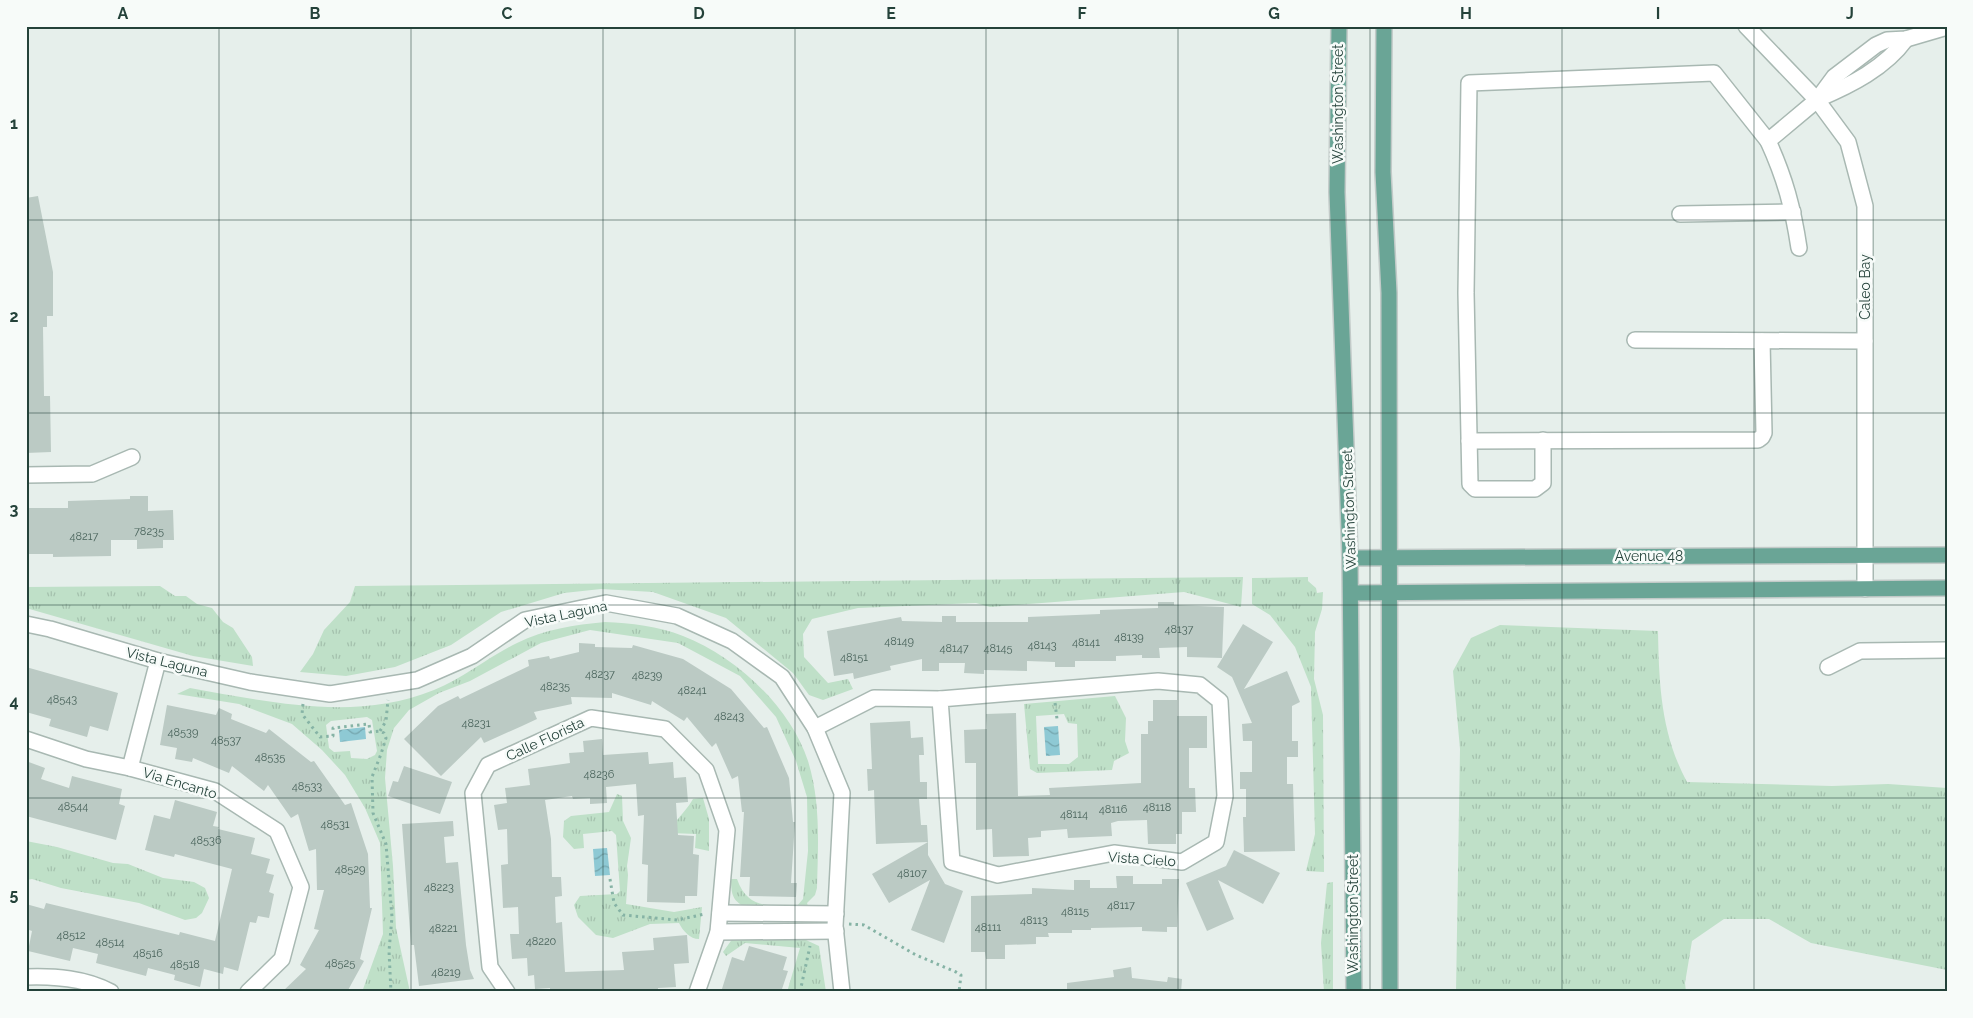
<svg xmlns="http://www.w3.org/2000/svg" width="1973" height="1018" viewBox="0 0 1973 1018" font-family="Raleway,sans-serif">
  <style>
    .grass { fill: url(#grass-tufts); fill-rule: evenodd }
    .water { fill: url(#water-waves) }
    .building { fill: #bbcac4 }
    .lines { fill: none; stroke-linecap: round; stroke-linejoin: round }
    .minor-casing { stroke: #a8b8b2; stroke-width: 18 }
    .major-casing { stroke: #c2cac8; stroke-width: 18 }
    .path { stroke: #86b3a5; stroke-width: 3; stroke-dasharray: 2.5 4; stroke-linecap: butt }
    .minor { stroke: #fff; stroke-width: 15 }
    .major { stroke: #6aa596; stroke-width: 15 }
    .grid { fill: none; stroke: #24423a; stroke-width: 1; stroke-opacity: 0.55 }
    .labels { text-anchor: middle; stroke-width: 5; stroke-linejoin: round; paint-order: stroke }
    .number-label { font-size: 11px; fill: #4a645c }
    .street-label { font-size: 14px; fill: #24423a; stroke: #f7fbf9 }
    .neatline { fill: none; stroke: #24423a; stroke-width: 2 }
    .grid-label { font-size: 16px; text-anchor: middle; font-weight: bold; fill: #24423a }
  </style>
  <defs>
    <pattern id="grass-tufts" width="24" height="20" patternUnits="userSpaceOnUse" patternTransform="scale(1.25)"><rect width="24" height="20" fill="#bfe0c8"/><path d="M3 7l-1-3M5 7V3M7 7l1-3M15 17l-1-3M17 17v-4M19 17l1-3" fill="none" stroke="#a4c1ad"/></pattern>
    <pattern id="water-waves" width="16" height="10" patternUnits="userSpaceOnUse" patternTransform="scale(1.25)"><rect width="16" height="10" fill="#8ec9d4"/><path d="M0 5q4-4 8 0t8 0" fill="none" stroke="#74a5ad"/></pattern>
  </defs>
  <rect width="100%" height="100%" fill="#e6efeb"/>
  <g class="grass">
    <polygon points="1243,577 1241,607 1184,592 990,607 976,603 858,608 812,619 803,634 804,657 828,683 848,679 853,689 823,700 809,695 793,673 726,618 653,592 601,589 564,593 501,612 451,645 395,667 346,676 300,672 313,654 324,630 350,602 355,586"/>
    <polygon points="1308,577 1308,581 1316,588 1317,593 1323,592 1322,609 1315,632 1314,679 1323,715 1324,872 1306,871 1315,834 1311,687 1295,647 1270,615 1252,604 1252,578"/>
    <polygon points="160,586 175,596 186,596 197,604 212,608 223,622 233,628 252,657 253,666 193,656 26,608 26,587"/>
    <path d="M605,622C631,623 658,626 683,636C735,656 790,706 808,761C821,803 818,845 817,888L815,895L807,903L808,906L748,908C733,902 731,895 731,879H737C748,910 769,905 797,906L803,899L808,851L807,797L796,761L776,717L740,676L678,643L590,630L541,643L470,681L439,693L409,710L394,728L387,750L385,778L393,866L396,928L410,992H362L383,934L380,843L365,808L345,775L322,750L292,724L239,704L177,694L190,688C269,702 356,722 434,690C464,678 488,657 517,643C545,629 574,625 605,622ZM367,717L372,720L377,751L375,755L367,759L351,758L350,751L334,752L329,748L326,725L331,721Z"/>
    <path d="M1500,625L1658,631C1659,684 1661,734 1687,782L1832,786L1888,784L1947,788V970L1811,943L1769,919H1724L1692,941L1685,983L1686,992H1456L1460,749L1453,671L1471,638Z"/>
    <path d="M1115,696L1126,718L1125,741L1129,753L1114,761L1112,770L1037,773L1030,769L1024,704ZM1064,714L1068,723L1077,724L1078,757L1069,764H1038L1036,716Z"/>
    <path d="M617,794L622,796L623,821L631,838L627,866L628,875L626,904L674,912L702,907L699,939C690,939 683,931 679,923L650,924L613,938L596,935L578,917L574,905L580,896L617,894L620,891L616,835L612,831L583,834L584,848L574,849L563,837L564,821L571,816L609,812Z"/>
    <path d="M703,798L709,819V851L695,848L696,834L670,833C675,819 685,813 693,799Z"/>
    <polygon points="26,841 57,847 113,863 128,864 163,878 194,882 205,888 209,898 202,913 196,918 185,920 139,903 61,888 32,879 26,880"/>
    <polygon points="1333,882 1333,992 1324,992 1321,943 1327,883"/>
    <polygon points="733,938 806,940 819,946 826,992 787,992 800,948 745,943 726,956 723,952"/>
  </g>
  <g class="water">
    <polygon points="1058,726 1060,755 1046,756 1044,727"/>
    <polygon points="365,727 366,739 340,742 339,730"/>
    <polygon points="607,848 610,875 595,876 593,849"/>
  </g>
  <g class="building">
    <polygon points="38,196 53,272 53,316 47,316 47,327 43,327 44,396 50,396 51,452 26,453 26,198"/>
    <polygon points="130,496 148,496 148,511 173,510 174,540 163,540 163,548 137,549 137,540 111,540 111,556 53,557 53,554 26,554 26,508 68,508 68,501 130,499"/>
    <polygon points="1158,602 1174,602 1174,605 1224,607 1222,658 1187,657 1187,647 1159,648 1160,658 1142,658 1142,655 1116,656 1116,661 1075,661 1075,667 1055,667 1055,662 1027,661 1027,671 984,670 984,674 964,673 965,663 939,663 939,671 922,671 922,659 890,666 891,670 854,679 853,673 834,676 827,631 901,617 902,621 942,622 942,616 956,616 956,622 1028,622 1028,617 1100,614 1100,610 1158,608"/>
    <polygon points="1243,624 1273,642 1244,689 1287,671 1300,702 1292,706 1292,741 1298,741 1298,757 1287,757 1287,784 1293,784 1295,851 1244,852 1243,817 1246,817 1246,789 1240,789 1240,772 1252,772 1252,741 1243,741 1242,724 1252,723 1232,677 1217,667"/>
    <polygon points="579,643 595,644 595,647 632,648 633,645 683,659 731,689 764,728 767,727 789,778 793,822 795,822 791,883 797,883 796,897 749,896 750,877 740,877 744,812 742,812 738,776 732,779 716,743 712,747 687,717 684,721 652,701 651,705 612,693 612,698 571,697 572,704 534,712 537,719 522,726 484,743 481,737 441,776 404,739 438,706 458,696 460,699 529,666 528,660 549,656 550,659 579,652"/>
    <polygon points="26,667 118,693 108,731 90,726 87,737 49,726 51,719 26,712"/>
    <polygon points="1153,700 1177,700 1177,716 1207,716 1207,748 1189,748 1189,788 1195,788 1196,812 1182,812 1182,834 1176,834 1176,844 1148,844 1147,820 1118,821 1111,823 1112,836 1068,838 1067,829 1041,831 1041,837 1028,838 1029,856 993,857 992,829 976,830 976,763 965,763 964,730 987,729 986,714 1016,713 1018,796 1050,795 1049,788 1141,783 1141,734 1148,734 1148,721 1153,721"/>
    <polygon points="167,705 216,715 219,708 232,714 231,719 266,733 269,729 311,762 314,761 345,805 351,803 368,854 370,908 372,908 360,959 364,961 347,992 282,992 306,969 300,965 319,930 314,929 324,890 317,890 316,849 309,851 298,814 291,818 268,785 264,791 232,766 229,773 193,758 192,762 175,759 177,748 160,745"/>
    <polygon points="910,721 911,738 923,737 924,755 919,755 920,782 927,782 927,799 919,799 921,825 927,825 928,842 876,844 874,790 868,791 867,769 872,769 870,723"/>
    <polygon points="602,739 603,755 648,752 649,764 673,762 674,778 686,777 688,802 676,803 678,835 694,836 693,854 699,855 697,896 685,896 685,903 647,902 648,865 642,864 644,815 638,816 636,784 606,787 607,803 590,804 590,798 573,799 572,796 545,800 551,839 552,877 561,877 562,896 555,897 556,923 562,922 565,972 624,970 622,952 654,950 653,938 687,935 689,963 674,964 676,987 658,988 658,992 550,992 550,988 535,989 534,975 528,976 527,958 512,959 510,934 519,934 518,907 503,908 501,865 508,864 507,829 498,830 494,805 507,803 505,788 530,785 528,769 570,763 569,753 584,752 583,741"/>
    <polygon points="26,761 45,768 41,779 69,788 72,776 122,789 119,804 125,806 116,840 26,816"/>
    <polygon points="404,766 452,782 440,814 388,796 393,781 398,782"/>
    <polygon points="175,800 217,812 213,826 219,827 218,829 255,838 251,854 270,859 266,873 274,875 269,892 274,894 269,918 258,916 256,923 250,922 238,971 224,967 223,974 204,969 200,987 174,980 175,975 148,968 146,976 96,963 98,954 73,948 70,961 28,951 32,931 26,929 26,904 44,909 46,903 179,935 180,932 215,941 232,869 175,854 174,857 145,850 154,815 170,819"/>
    <polygon points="453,821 454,836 444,837 446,863 458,862 466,945 470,970 474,979 419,986 414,945 411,945 402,824"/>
    <polygon points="928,842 928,855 945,884 963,891 944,943 911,930 930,880 889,903 872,874"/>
    <polygon points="1234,850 1280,873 1263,904 1218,880 1234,919 1207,931 1186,883 1226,866"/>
    <polygon points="1116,876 1133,876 1133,884 1162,884 1162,879 1179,879 1177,927 1167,927 1167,932 1142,931 1142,927 1091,928 1091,930 1072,930 1072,933 1048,933 1049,937 1036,937 1036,944 1005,945 1005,959 986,959 985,952 971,952 971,896 1032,894 1032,888 1074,890 1074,880 1090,880 1090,888 1117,888"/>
    <polygon points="749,946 787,957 783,970 788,971 781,992 721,992 732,957 744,961"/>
    <polygon points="1131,967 1132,978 1167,982 1168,977 1182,979 1181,992 1067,992 1067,983 1114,977 1113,970"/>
  </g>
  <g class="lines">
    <g class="minor-casing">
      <g id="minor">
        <polyline points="1746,26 1817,100 1848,142 1865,206 1865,589"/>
        <path d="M1818,99C1851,85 1885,68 1906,39"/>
        <path d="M1768,141C1785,178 1793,208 1799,248"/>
        <polyline points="1680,214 1793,212"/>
        <polyline points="1635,340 1865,341"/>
        <polyline points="1543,440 1543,483 1535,489 1475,489 1470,484 1466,293 1469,83 1714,73 1768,141 1817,100 1834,77 1876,45 1887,40 1906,39 1947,27"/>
        <polyline points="1469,441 1758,440 1762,437 1764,433 1762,341"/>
        <polyline points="26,475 92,474 132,457"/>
        <polyline points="26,624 50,629 158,661 250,682 330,694 417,680 472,656 525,620 606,603 677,616 732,641 782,677 815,728 842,793 835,926 842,992"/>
        <polyline points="1828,667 1860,651 1947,650"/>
        <polygon points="1158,681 1200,685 1220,701 1225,796 1216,842 1182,862 1114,853 998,875 952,862 940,699"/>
        <polyline points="815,728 874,698 940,699"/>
        <polyline points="26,739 86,759 130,768 215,791 277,831 301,887 282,959 248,992"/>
        <polyline points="130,768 158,661"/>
        <polyline points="720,913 836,914"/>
        <polyline points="718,932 836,931"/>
        <path d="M26,977C55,976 85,978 111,992"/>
        <polyline points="507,992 490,967 473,793 488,765 591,718 665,729 706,770 727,830 718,932 697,992"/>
      </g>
    </g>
    <g class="major-casing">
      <g id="major">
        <polyline points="1339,26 1337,192 1350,558 1354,992"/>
        <polyline points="1384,26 1383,172 1389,293 1390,992"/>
        <polyline points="1350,558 1947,555"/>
        <polyline points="1351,593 1947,588"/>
      </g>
    </g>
    <g class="path">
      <polyline points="1055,703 1057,719"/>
      <polyline points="303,704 302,714 320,737 333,736 333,728 369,724 370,732 380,731 384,733 386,738 381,754 372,777 373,813 386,844 392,917 389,951 391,992"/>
      <polyline points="380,731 386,721 388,700"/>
      <polyline points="610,879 614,903 623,915 677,920 705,914"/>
      <polyline points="849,924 864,925 916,955 956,972 961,975 959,992"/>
      <polyline points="800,992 810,946"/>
    </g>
    <use href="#minor" class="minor"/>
    <use href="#major" class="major"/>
  </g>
  <path class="grid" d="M219,26V992M411,26V992M603,26V992M795,26V992M986,26V992M1178,26V992M1370,26V992M1562,26V992M1754,26V992M26,220H1947M26,413H1947M26,605H1947M26,798H1947"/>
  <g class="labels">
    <g class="number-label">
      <text x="149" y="535">78235</text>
      <text x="84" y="540">48217</text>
      <text x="1179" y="633">48137</text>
      <text x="1129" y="641">48139</text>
      <text x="899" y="645">48149</text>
      <text x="1086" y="646">48141</text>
      <text x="1042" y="649">48143</text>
      <text x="954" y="652">48147</text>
      <text x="998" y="652">48145</text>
      <text x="854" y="661">48151</text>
      <text x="600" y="678">48237</text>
      <text x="647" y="679">48239</text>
      <text x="555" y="690">48235</text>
      <text x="692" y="694">48241</text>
      <text x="62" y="703">48543</text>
      <text x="729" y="720">48243</text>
      <text x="476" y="727">48231</text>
      <text x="183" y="736">48539</text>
      <text x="226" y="744">48537</text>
      <text x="270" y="761">48535</text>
      <text x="599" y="778">48236</text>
      <text x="307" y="790">48533</text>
      <text x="73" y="810">48544</text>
      <text x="1157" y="811">48118</text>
      <text x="1113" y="813">48116</text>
      <text x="1074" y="818">48114</text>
      <text x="335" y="828">48531</text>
      <text x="206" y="844">48536</text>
      <text x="350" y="873">48529</text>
      <text x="912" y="877">48107</text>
      <text x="439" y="891">48223</text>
      <text x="1121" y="909">48117</text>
      <text x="1075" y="915">48115</text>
      <text x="1034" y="924">48113</text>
      <text x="988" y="931">48111</text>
      <text x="443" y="932">48221</text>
      <text x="71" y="939">48512</text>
      <text x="541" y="945">48220</text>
      <text x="110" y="946">48514</text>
      <text x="148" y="957">48516</text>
      <text x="340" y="967">48525</text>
      <text x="185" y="968">48518</text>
      <text x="446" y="976">48219</text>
    </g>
    <g class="street-label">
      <text transform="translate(1338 104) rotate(-90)" y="5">Washington Street</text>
      <text transform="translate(1865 287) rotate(-90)" y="5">Caleo Bay</text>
      <text transform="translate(1349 509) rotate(-92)" y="5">Washington Street</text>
      <text x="1649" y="561">Avenue 48</text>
      <text transform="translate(566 614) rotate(-12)" y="5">Vista Laguna</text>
      <text transform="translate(167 662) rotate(14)" y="5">Vista Laguna</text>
      <text transform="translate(545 739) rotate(-25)" y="5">Calle Florista</text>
      <text transform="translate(180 783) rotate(17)" y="5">Via Encanto</text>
      <text transform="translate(1142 859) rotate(4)" y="5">Vista Cielo</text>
      <text transform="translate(1353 914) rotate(-90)" y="5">Washington Street</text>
    </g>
  </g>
  <rect width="1973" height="1018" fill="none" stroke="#f7fbf9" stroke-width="55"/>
  <rect x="28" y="28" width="1918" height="962" class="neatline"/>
  <g class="grid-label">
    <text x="123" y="19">A</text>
    <text x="315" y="19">B</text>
    <text x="507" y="19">C</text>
    <text x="699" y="19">D</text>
    <text x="891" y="19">E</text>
    <text x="1082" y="19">F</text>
    <text x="1274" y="19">G</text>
    <text x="1466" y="19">H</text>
    <text x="1658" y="19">I</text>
    <text x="1850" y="19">J</text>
    <text x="14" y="129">1</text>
    <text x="14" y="322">2</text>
    <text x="14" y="515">3</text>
    <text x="14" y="707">4</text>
    <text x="14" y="900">5</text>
  </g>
</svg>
